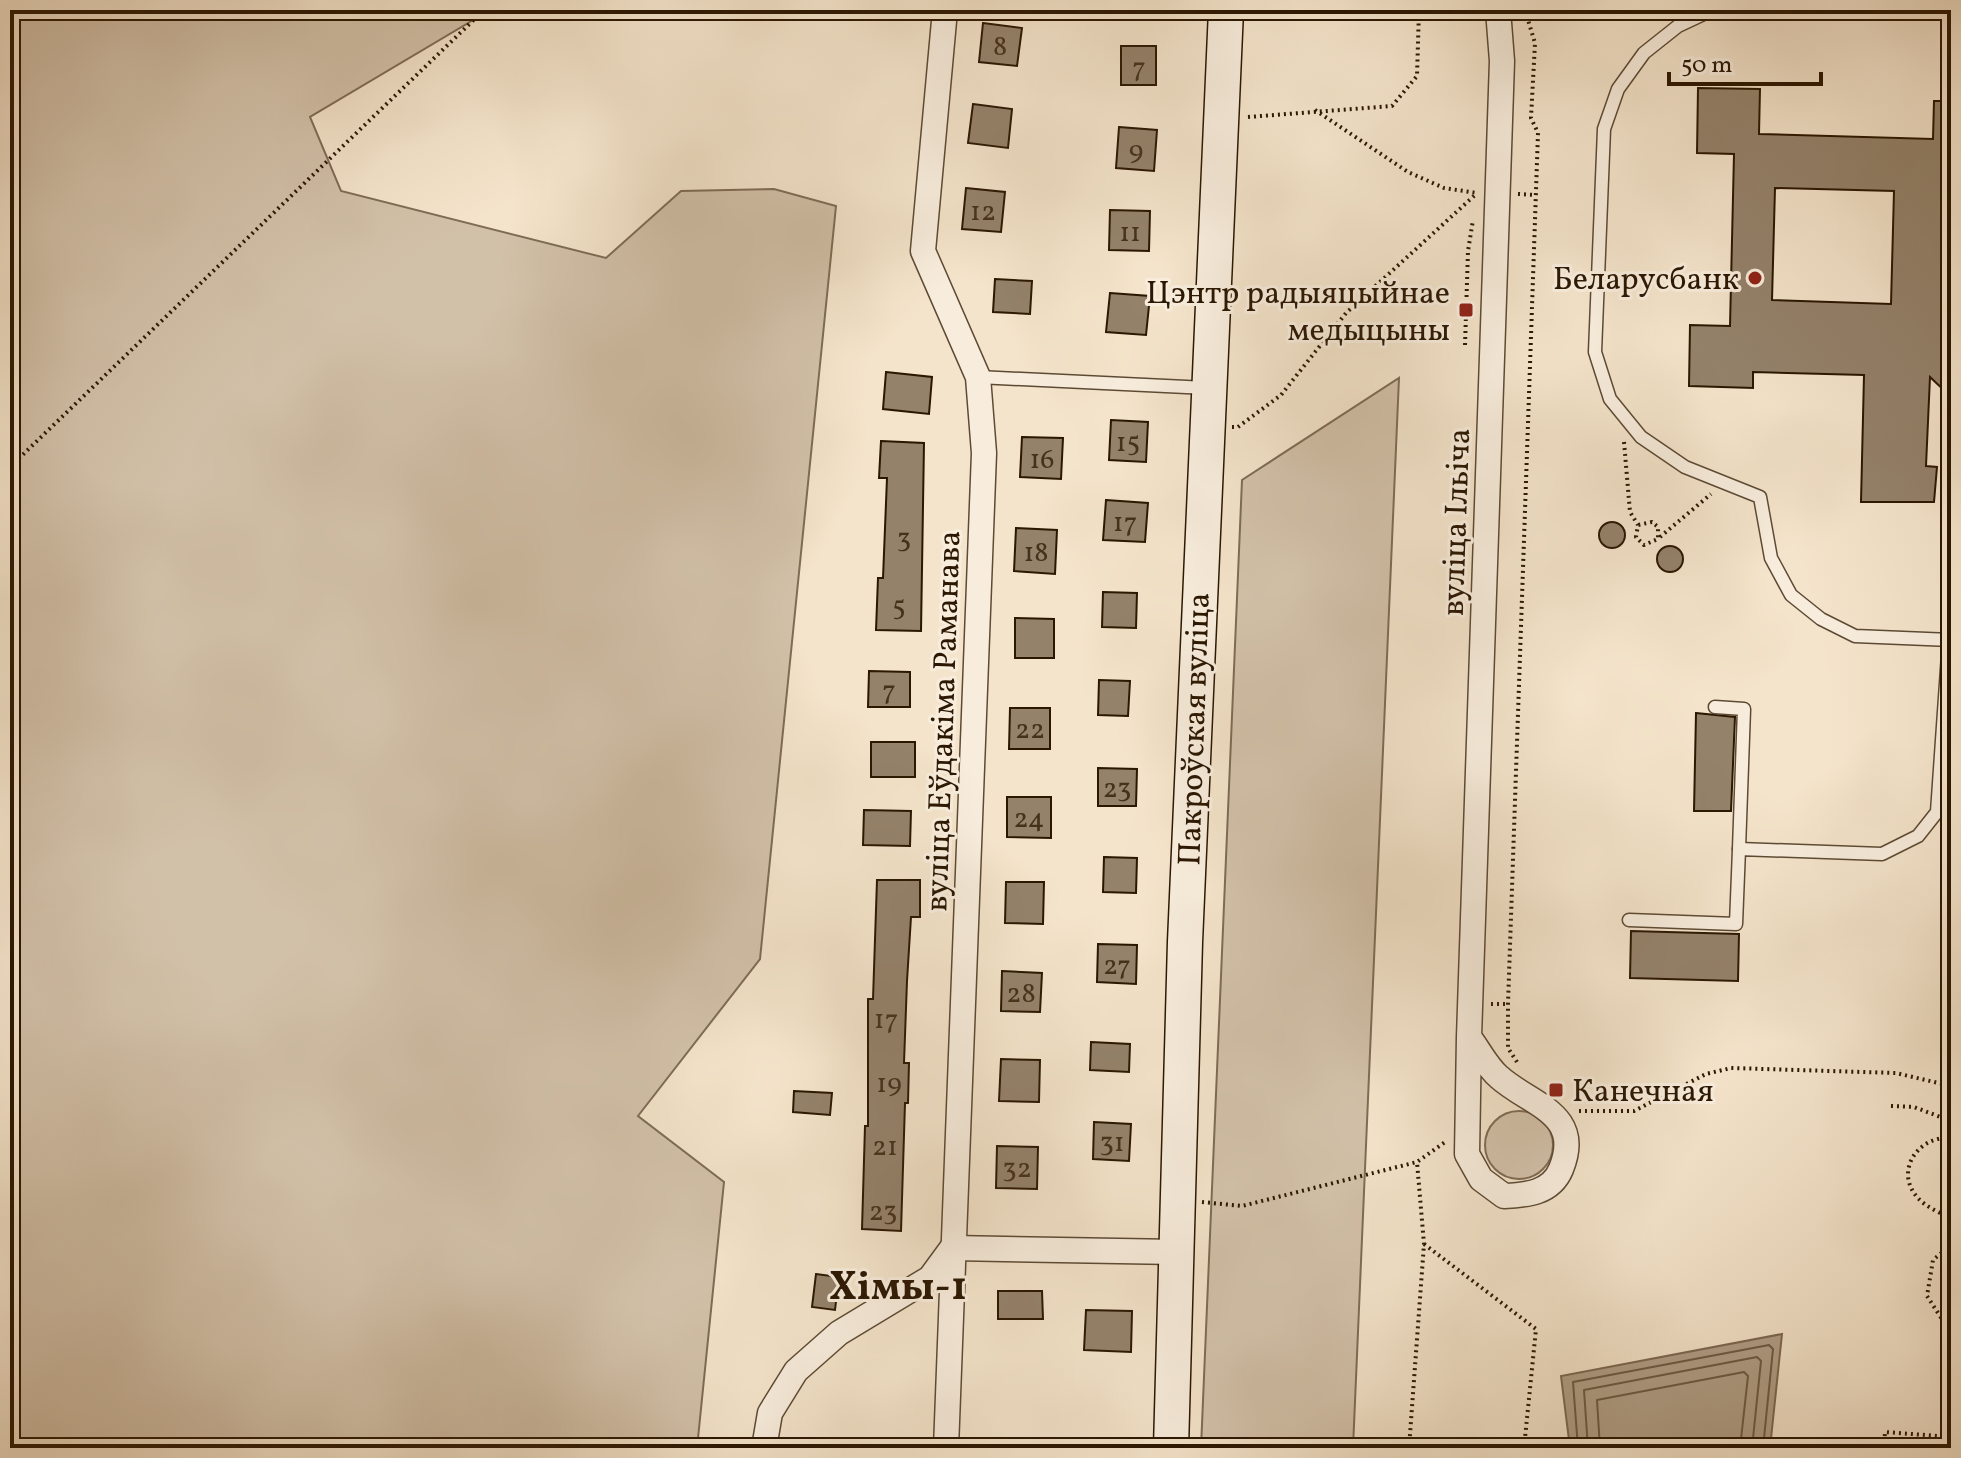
<svg xmlns="http://www.w3.org/2000/svg" width="1961" height="1458" viewBox="0 0 1961 1458" font-family="Vollkorn,serif">
  <style>
    .green { fill: #d2c1a9; stroke: #7e6c56; stroke-width: 2 }
    .water { fill: #b09e87; stroke: #7b6852; stroke-width: 2 }
    .lines { fill: none; stroke-linecap: round; stroke-linejoin: round }
    .shore { stroke: #6e5a44; stroke-width: 2 }
    .building { fill: #94826b; stroke: #2b1702; stroke-width: 2; fill-rule: evenodd }
    .lane-casing { stroke: #5d4a34; stroke-width: 15 }
    .street-casing { stroke: #5d4a34; stroke-width: 27 }
    .secondary-casing { stroke: #2b1702; stroke-width: 37 }
    .path { stroke: #2b1702; stroke-width: 4; stroke-dasharray: 2 4; stroke-linecap: butt }
    .lane { stroke: #f8eddd; stroke-width: 12 }
    .street { stroke: #f8eddd; stroke-width: 24 }
    .secondary { stroke: #f8eddd; stroke-width: 34 }
    .poi-dot { fill: #8f2418; stroke: #f8eddd; stroke-width: 3 }
    .labels { text-anchor: middle; stroke-width: 6; stroke-linejoin: round; paint-order: stroke }
    .number-label { font-size: 28px; fill: #45321c }
    .poi-label { font-size: 32px; fill: #2b1702; stroke: #f8eddd; text-anchor: end }
    .street-label { font-size: 32px; fill: #2b1702; stroke: #f8eddd }
    .district-label { font-size: 40px; font-weight: bold; fill: #2b1702; stroke: #f8eddd }
  </style>
  <rect width="100%" height="100%" fill="#f4e4cb"/>
  <filter id="stains"><feTurbulence type="fractalNoise" baseFrequency=".0025" numOctaves="4"/><feColorMatrix values="0 0 0 0 .2 0 0 0 0 .09 0 0 0 0 .02 0 0 0 .5 -.17"/></filter>
  <radialGradient id="worn" r=".72"><stop offset=".6" stop-color="#630" stop-opacity="0"/><stop offset="1" stop-color="#630" stop-opacity=".3"/></radialGradient>
  <g class="green">
    <polygon points="10,10 490,10 310,117 341,191 606,258 681,191 774,189 836,206 760,959 638,1116 724,1182 697,1448 10,1448"/>
    <polygon points="1399,378 1353,1448 1201,1448 1242,480"/>
    <circle cx="1519" cy="1145" r="34"/>
  </g>
  <polygon class="water" points="1782,1334 1770,1448 1570,1448 1561,1376"/>
  <g class="lines">
    <g class="shore">
      <polyline points="1578,1448 1573,1382 1769,1345 1773,1349 1763,1448"/>
      <polyline points="1588,1448 1584,1390 1757,1357 1761,1361 1752,1448"/>
      <polyline points="1600,1448 1597,1400 1744,1372 1748,1376 1740,1448"/>
    </g>
  </g>
  <g class="building">
    <polygon points="983,23 1022,28 1017,66 979,62"/>
    <rect x="1121" y="46" width="35" height="39"/>
    <path d="M1698,88L1760,89L1759,134L1933,139L1934,101H1951V397L1930,377L1926,466L1937,467L1934,502H1861L1864,375L1753,372V388L1689,386L1690,325L1730,326L1734,154L1697,153ZM1775,188L1894,191L1891,304L1772,300Z"/>
    <polygon points="973,104 1012,109 1008,148 968,143"/>
    <polygon points="1119,127 1157,130 1154,171 1116,168"/>
    <polygon points="966,188 1005,192 1001,232 962,229"/>
    <polygon points="1110,210 1150,211 1149,251 1109,250"/>
    <polygon points="995,279 1032,281 1030,314 993,312"/>
    <polygon points="1110,293 1150,296 1146,335 1106,332"/>
    <polygon points="886,372 932,377 929,414 883,409"/>
    <polygon points="1111,420 1148,422 1146,462 1109,460"/>
    <polygon points="1022,437 1063,438 1061,479 1020,477"/>
    <polygon points="881,441 924,443 921,631 876,630 878,578 883,578 887,478 879,478"/>
    <polygon points="1106,500 1148,503 1145,542 1103,540"/>
    <circle cx="1612" cy="535" r="13"/>
    <polygon points="1016,528 1057,530 1055,574 1014,571"/>
    <circle cx="1670" cy="559" r="13"/>
    <polygon points="1103,592 1137,593 1136,628 1102,627"/>
    <polygon points="1015,618 1054,619 1054,658 1015,658"/>
    <polygon points="869,671 910,672 910,707 868,707"/>
    <polygon points="1099,680 1130,681 1128,716 1098,715"/>
    <polygon points="1010,708 1050,708 1050,749 1009,749"/>
    <polygon points="1696,713 1735,717 1731,811 1694,811"/>
    <rect x="871" y="742" width="44" height="35"/>
    <polygon points="1098,768 1137,769 1136,806 1098,806"/>
    <polygon points="1007,797 1051,797 1051,838 1007,837"/>
    <polygon points="864,810 911,811 910,846 863,845"/>
    <polygon points="1104,857 1137,858 1136,893 1103,892"/>
    <polygon points="877,880 920,880 920,917 911,917 907,981 904,1063 909,1063 908,1103 905,1103 901,1231 862,1229 865,1126 868,1126 868,999 873,999"/>
    <polygon points="1006,882 1044,882 1043,924 1005,923"/>
    <polygon points="1631,931 1739,934 1738,981 1630,978"/>
    <polygon points="1098,944 1137,945 1136,984 1097,982"/>
    <polygon points="1002,971 1042,973 1040,1012 1001,1011"/>
    <polygon points="1091,1042 1130,1044 1129,1072 1090,1070"/>
    <polygon points="1001,1059 1040,1060 1039,1102 999,1101"/>
    <polygon points="794,1091 832,1093 830,1115 793,1112"/>
    <polygon points="1094,1122 1131,1124 1129,1161 1093,1159"/>
    <polygon points="997,1146 1038,1147 1037,1189 996,1188"/>
    <polygon points="816,1274 839,1277 835,1310 812,1307"/>
    <polygon points="998,1291 1042,1291 1043,1319 998,1319"/>
    <polygon points="1086,1310 1132,1311 1131,1352 1084,1350"/>
  </g>
  <g class="lines">
    <g class="lane-casing">
      <g id="lane">
        <polyline points="1712,10 1678,26 1644,53 1618,89 1604,129 1595,352 1610,399 1641,437 1685,467 1760,497 1771,558 1791,595 1821,619 1855,636 1951,640"/>
        <polyline points="978,377 1207,388"/>
        <polyline points="1715,707 1744,709 1739,849"/>
        <polyline points="1629,920 1736,924 1739,849 1882,854 1918,836 1937,812 1949,640"/>
      </g>
    </g>
    <g class="street-casing">
      <g id="street">
        <polyline points="945,10 923,251 978,377 984,453 946,1448"/>
        <path d="M1469,1037C1479,1050 1487,1067 1499,1077C1530,1105 1584,1113 1561,1169C1551,1193 1527,1195 1504,1196L1481,1179L1467,1154L1469,1037L1502,61L1498,10"/>
        <polyline points="764,1448 770,1413 796,1371 839,1333 930,1278 952,1248 1177,1252"/>
      </g>
    </g>
    <g class="secondary-casing">
      <polyline id="secondary" points="1171,1448 1185,942 1226,10"/>
    </g>
    <g class="path">
      <polyline points="1315,110 1408,172 1444,188 1477,193"/>
      <polyline points="1248,117 1392,106 1417,76 1419,10"/>
      <polyline points="1518,194 1535,195"/>
      <polyline points="1465,345 1468,251 1473,220"/>
      <polyline points="1232,427 1238,427 1281,395 1346,313 1475,195"/>
      <polyline points="1624,442 1630,512 1638,525 1636,537 1644,545 1658,539 1658,527 1652,522 1638,525"/>
      <polyline points="10,467 484,10"/>
      <polyline points="1660,537 1711,494"/>
      <polyline points="1491,1004 1508,1004"/>
      <polyline points="1517,1062 1508,1048 1508,1004 1538,133 1531,118 1535,43 1525,10"/>
      <polyline points="1891,1106 1914,1107 1951,1121"/>
      <polyline points="1579,1111 1634,1111 1706,1074 1731,1068 1896,1073 1951,1086"/>
      <path d="M1951,1138C1919,1135 1893,1171 1918,1198C1926,1207 1940,1213 1951,1218"/>
      <polyline points="1202,1202 1242,1206 1417,1162 1445,1142"/>
      <polyline points="1424,1244 1536,1329 1524,1448"/>
      <polyline points="1951,1245 1933,1260 1927,1296 1951,1333"/>
      <polyline points="1409,1448 1424,1244 1417,1162"/>
      <polyline points="1884,1448 1885,1432 1951,1437"/>
    </g>
    <use href="#lane" class="lane"/>
    <use href="#street" class="street"/>
    <use href="#secondary" class="secondary"/>
  </g>
  <g class="poi-dot">
    <circle cx="1755" cy="278" r="8"/>
    <rect x="1458" y="302" width="16" height="16" rx="4"/>
    <rect x="1548" y="1082" width="16" height="16" rx="4"/>
  </g>
  <g class="labels">
    <g class="number-label">
      <text x="1000" y="55">8</text>
      <text x="1139" y="76">7</text>
      <text x="1136" y="159">9</text>
      <text x="983" y="220">12</text>
      <text x="1130" y="241">11</text>
      <text x="1128" y="451">15</text>
      <text x="1042" y="468">16</text>
      <text x="1125" y="531">17</text>
      <text x="904" y="547">3</text>
      <text x="1036" y="561">18</text>
      <text x="899" y="615">5</text>
      <text x="889" y="699">7</text>
      <text x="1030" y="738">22</text>
      <text x="1117" y="797">23</text>
      <text x="1029" y="827">24</text>
      <text x="1117" y="974">27</text>
      <text x="1021" y="1002">28</text>
      <text x="886" y="1028">17</text>
      <text x="889" y="1092">19</text>
      <text x="1112" y="1151">31</text>
      <text x="885" y="1155">21</text>
      <text x="1017" y="1177">32</text>
      <text x="883" y="1220">23</text>
    </g>
    <g class="poi-label">
      <text x="1739" y="289">Беларусбанк</text>
      <text x="1450" y="303">Цэнтр радыяцыйнае<tspan x="1450" dy="37">медыцыны</tspan></text>
      <text x="1572" y="1101" text-anchor="start">Канечная</text>
    </g>
    <g class="street-label">
      <text transform="translate(1455 522) rotate(-88)" y="11">вуліца Ільіча</text>
      <text transform="translate(942 721) rotate(-88)" y="11">вуліца Еўдакіма Раманава</text>
      <text transform="translate(1193 729) rotate(-88)" y="11">Пакроўская вуліца</text>
    </g>
    <g class="district-label">
      <text x="898" y="1299">Хімы-1</text>
    </g>
  </g>
  <rect width="1961" height="1458" fill="none" stroke="#f4e4cb" stroke-width="40"/>
  <rect x="12" y="12" width="1937" height="1434" fill="none" stroke="#2b1702" stroke-width="4"/>
  <rect x="20" y="20" width="1921" height="1418" fill="none" stroke="#2b1702" stroke-width="2"/>
  <path d="M1669 72v12h152v-12" fill="none" stroke="#2b1702" stroke-width="4"/>
  <text x="1681" y="72" font-size="24" fill="#2b1702" stroke="#f8eddd" stroke-width="6" paint-order="stroke">50 m</text>
  <rect width="100%" height="100%" filter="url(#stains)"/>
  <rect width="100%" height="100%" fill="url(#worn)"/>
</svg>
